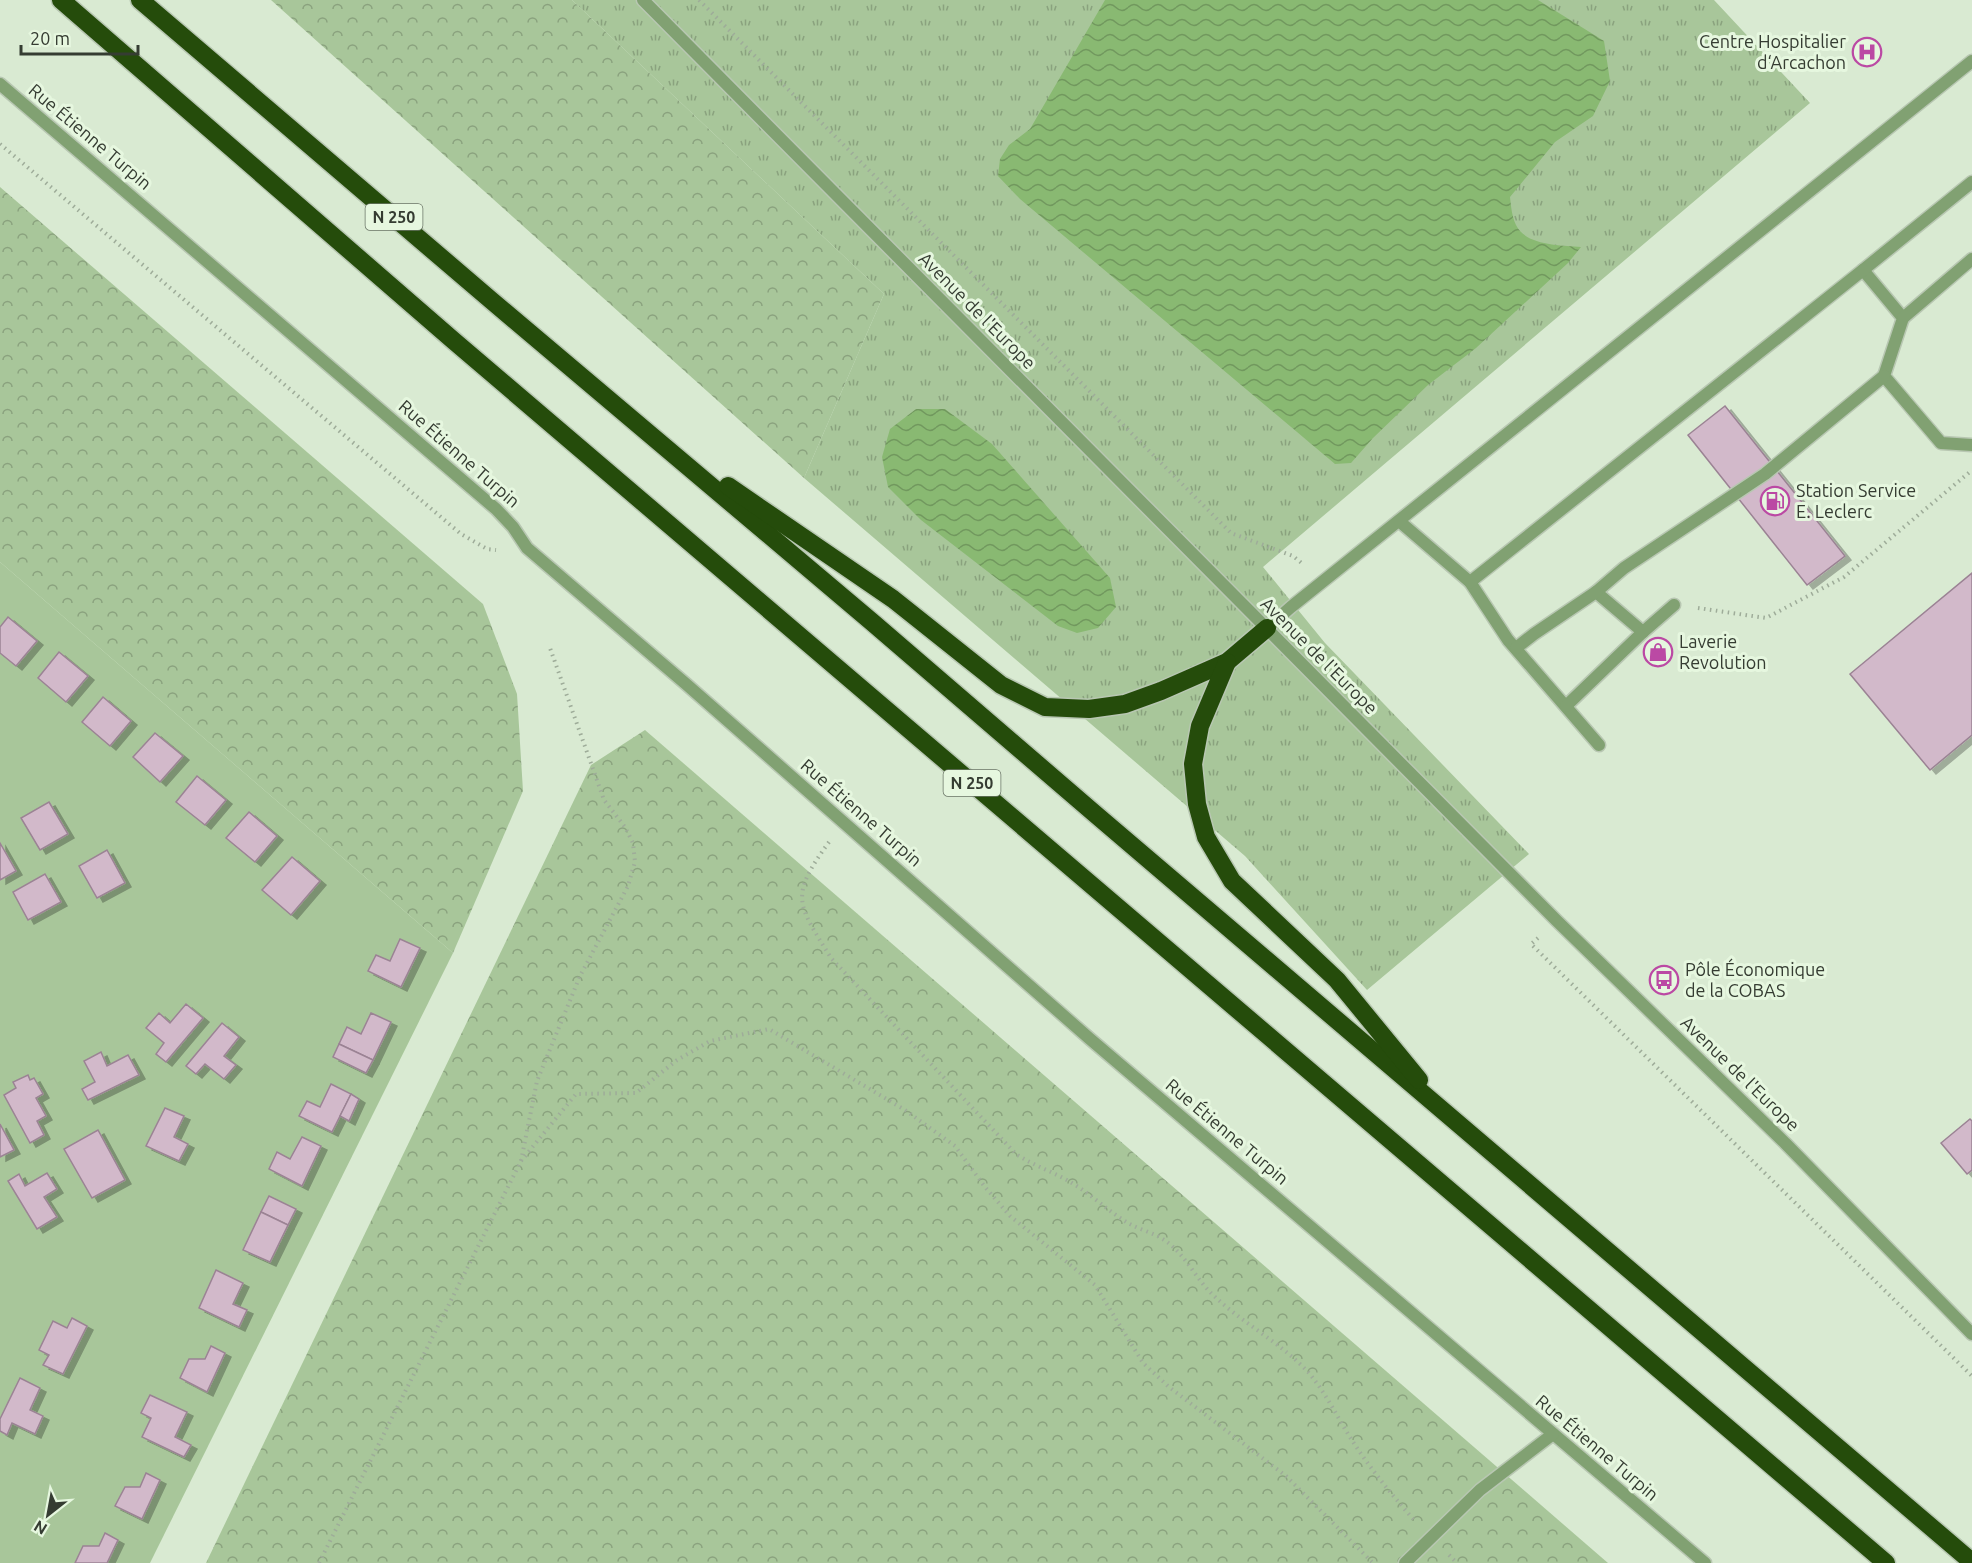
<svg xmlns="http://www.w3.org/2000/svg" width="1972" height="1563" viewBox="0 0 1972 1563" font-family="Ubuntu,sans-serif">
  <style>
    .grass { fill: url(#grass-tufts) }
    .forest { fill: url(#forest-crowns) }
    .park { fill: #a8c69a }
    .water { fill: url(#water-waves) }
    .building { fill: #d2b9ca; stroke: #9b8394; stroke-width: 1.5; filter: url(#shadow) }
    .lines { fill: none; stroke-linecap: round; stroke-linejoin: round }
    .lane-casing { stroke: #b8c7b2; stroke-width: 15 }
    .street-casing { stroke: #b8c7b2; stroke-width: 15 }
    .highway-casing { stroke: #b8c7b2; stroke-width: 21 }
    .path { stroke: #9eac99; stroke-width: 4; stroke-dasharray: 1.5 4.5; stroke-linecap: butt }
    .lane { stroke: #81a172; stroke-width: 12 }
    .street { stroke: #81a172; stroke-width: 12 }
    .highway { stroke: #254c0b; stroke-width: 18 }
    .labels { text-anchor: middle; stroke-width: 6; stroke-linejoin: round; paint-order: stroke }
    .shield { fill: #e6f7df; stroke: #6a7466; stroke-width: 1.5 }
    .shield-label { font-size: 16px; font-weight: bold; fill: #353c32 }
    .poi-label { font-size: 18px; fill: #353c32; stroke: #e6f7df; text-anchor: start }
    .street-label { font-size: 18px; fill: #353c32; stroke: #e6f7df }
  </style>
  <defs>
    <pattern id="grass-tufts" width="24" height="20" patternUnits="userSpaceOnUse" patternTransform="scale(1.5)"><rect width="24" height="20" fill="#a8c69a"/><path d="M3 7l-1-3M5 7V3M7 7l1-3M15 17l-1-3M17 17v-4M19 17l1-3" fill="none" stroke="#8aa27e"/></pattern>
    <pattern id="forest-crowns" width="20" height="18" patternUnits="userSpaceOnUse" patternTransform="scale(1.5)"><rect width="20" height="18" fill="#a8c69a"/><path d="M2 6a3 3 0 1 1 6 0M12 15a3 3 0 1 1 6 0" fill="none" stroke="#8aa27e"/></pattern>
    <pattern id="water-waves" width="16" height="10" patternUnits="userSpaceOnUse" patternTransform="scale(1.5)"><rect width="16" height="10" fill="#89b972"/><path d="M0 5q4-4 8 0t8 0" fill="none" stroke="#71985e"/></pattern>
    <filter id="shadow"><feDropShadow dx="6" dy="4" stdDeviation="0" flood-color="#0004"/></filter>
  </defs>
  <rect width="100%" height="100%" fill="#d9ead2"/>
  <polygon class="grass" points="572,0 1714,0 1810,103 1263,567 1325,643 1529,854 1367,990 1245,856 804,478 884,294"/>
  <g class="forest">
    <polygon points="271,0 572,0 884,294 804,478"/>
    <polygon points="0,187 483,604 517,694 523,791 453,953 0,562"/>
    <polygon points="645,730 1608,1563 206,1563 591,765"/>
  </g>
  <polygon class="park" points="0,562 453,953 150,1563 0,1563"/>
  <g class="water">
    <path d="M1105,0H1538L1604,41L1610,81L1593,116L1555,142L1510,197C1511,206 1512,217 1516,225C1526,246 1561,245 1581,247L1568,263L1476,348L1428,385L1373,438L1351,463L1335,464L1020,199L998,176L1000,159L1009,145L1030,129Z"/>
    <polygon points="916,409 945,409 992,444 1110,578 1116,607 1098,628 1077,633 1058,626 921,520 888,487 882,457 890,429"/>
  </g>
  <g class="building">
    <polygon points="1725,406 1845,556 1807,585 1688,435"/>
    <polygon points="1972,573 1972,735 1930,770 1850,674"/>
    <polygon points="8,617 37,641 16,666 0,653 0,627"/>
    <polygon points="59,652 88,676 66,702 38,678"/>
    <polygon points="103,697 131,721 110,746 82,722"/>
    <polygon points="155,733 183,756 160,782 133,757"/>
    <polygon points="197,776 226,800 205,825 176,802"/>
    <polygon points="49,802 68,834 40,850 21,818"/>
    <polygon points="249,812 277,836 255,862 226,838"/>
    <polygon points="0,843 16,871 0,880"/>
    <polygon points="107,850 125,883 97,898 79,866"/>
    <polygon points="292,857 320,881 291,915 262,890"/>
    <polygon points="45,874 61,902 28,920 13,892"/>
    <polygon points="400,939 420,948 401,987 368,971 376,955 390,961"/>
    <polygon points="186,1004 203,1018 166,1062 156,1054 164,1043 146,1028 159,1013 170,1023"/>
    <polygon points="371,1013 391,1022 373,1060 339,1044 347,1027 361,1034"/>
    <polygon points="222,1023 239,1037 224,1056 236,1065 224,1079 205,1064 196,1074 186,1066"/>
    <polygon points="339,1044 373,1060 366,1073 333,1057"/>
    <polygon points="101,1052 107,1066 128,1055 139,1075 88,1100 82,1089 95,1082 84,1061"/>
    <polygon points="28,1075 30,1080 34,1078 43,1094 36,1098 46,1116 37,1121 44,1135 30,1143 4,1095 16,1088 13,1082"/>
    <polygon points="331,1084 351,1094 332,1132 299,1116 307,1101 320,1107"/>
    <polygon points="351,1094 359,1099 349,1121 340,1116"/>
    <polygon points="165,1108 184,1116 174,1137 188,1144 179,1161 146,1146"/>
    <polygon points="1970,1119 1972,1121 1972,1170 1967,1174 1941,1143"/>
    <polygon points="0,1124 14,1150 0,1157"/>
    <polygon points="98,1130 125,1180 92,1198 64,1149"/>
    <polygon points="302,1137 321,1146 302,1186 269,1169 277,1152 290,1159"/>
    <polygon points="47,1173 57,1189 44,1197 57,1217 37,1229 8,1181 19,1174 25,1186"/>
    <polygon points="269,1196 296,1209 288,1225 261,1212"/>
    <polygon points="261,1212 288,1225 270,1262 243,1250"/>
    <polygon points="216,1270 243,1283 233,1304 247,1310 239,1327 199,1308"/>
    <polygon points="72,1318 87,1326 63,1374 43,1365 49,1355 39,1350 53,1321 67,1328"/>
    <polygon points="211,1346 225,1353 207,1392 180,1378 189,1359 205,1359"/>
    <polygon points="20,1378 40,1388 30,1410 43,1416 35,1434 12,1423 7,1435 0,1431 0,1419"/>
    <polygon points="150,1395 187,1412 175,1437 191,1445 184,1457 142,1437 151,1418 141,1413"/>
    <polygon points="146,1473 160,1480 142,1519 115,1506 125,1487 140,1487"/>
    <polygon points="105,1533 118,1540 107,1563 75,1563 83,1546 99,1546"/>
  </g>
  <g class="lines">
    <g class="lane-casing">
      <g id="lane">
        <polyline points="1863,270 1903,318 1884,376 1941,443 1972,445"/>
        <polyline points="1903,318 1972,259"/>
        <polyline points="1470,582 1508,640 1599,745"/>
        <polyline points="1596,592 1643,632"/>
        <polyline points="1516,648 1534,634 1596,592 1624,568 1765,474 1884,376"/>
        <polyline points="1566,706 1643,632 1674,605"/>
      </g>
    </g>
    <g class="street-casing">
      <g id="street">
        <polyline points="643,0 1557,921 1785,1143 1972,1334"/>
        <polyline points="0,84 496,509 513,527 527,548 686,684 1090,1039 1705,1563"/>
        <polyline points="1399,521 1470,582 1863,270 1972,182"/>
        <polyline points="1267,628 1291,607 1972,61"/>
        <polyline points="1405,1563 1480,1490 1553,1434"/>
      </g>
    </g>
    <g class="highway-casing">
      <g id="highway">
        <polyline points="61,0 454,341 1886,1563"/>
        <polyline points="140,0 492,301 872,622 1094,813 1972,1562"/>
        <polyline points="728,486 893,599 1001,685 1045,707 1089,709 1125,704 1161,691 1227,662 1267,628"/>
        <polyline points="1227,662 1200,726 1193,764 1197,804 1206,837 1232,881 1337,980 1419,1080"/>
      </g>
    </g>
    <g class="path">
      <polyline points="699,0 1231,533 1293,556 1304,565"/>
      <polyline points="0,144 461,534 487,549 496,550"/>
      <polyline points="1698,608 1766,618 1844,577 1971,471"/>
      <path d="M829,842C789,897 797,903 831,958L1016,1154C1034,1166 1054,1172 1072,1183C1092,1195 1108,1211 1128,1223C1138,1229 1151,1232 1161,1238C1184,1251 1194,1277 1213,1295C1242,1323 1280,1342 1308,1372C1327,1394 1339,1421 1355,1445C1373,1472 1393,1496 1414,1520"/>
      <polyline points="1538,938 1531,944 1972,1376"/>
      <polyline points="521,1161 576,1094 636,1093 677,1060 710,1041 769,1029 905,1110 955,1146 985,1187 1010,1216 1095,1285 1143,1363 1169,1387 1286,1476 1373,1563"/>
      <polyline points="1449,1555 1457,1563"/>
      <polyline points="319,1563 521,1161 537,1081 580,976 628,886 635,862 633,843 625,827 604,800 550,648"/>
    </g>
    <use href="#lane" class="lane"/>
    <use href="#street" class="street"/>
    <use href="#highway" class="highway"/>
  </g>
  <defs>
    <g id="hospital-ring" transform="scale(1.5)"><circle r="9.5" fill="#e6f7df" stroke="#bb49a4" stroke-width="1.5"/><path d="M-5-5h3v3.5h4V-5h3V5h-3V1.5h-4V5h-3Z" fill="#bb49a4"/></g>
    <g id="fuel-ring" transform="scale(1.5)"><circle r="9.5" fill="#e6f7df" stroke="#bb49a4" stroke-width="1.5"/><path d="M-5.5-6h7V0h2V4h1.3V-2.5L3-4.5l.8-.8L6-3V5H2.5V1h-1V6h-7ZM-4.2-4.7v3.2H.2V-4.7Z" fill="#bb49a4"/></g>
    <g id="shop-ring" transform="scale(1.5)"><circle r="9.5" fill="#e6f7df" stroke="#bb49a4" stroke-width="1.5"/><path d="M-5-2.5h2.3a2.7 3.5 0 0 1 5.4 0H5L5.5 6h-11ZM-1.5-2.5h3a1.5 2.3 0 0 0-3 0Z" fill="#bb49a4"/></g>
    <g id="bus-ring" transform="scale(1.5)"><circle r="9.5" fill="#e6f7df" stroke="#bb49a4" stroke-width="1.5"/><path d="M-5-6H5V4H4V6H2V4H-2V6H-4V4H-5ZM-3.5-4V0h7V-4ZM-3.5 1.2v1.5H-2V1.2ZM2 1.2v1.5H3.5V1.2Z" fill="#bb49a4"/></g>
  </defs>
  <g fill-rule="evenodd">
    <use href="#hospital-ring" x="1867" y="52"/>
    <use href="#fuel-ring" x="1775" y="501"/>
    <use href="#shop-ring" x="1658" y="652"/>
    <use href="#bus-ring" x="1664" y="980"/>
  </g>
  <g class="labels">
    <g class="shield">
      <rect x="365.5" y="204" width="57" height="26" rx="4.5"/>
      <rect x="943.5" y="770" width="57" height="26" rx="4.5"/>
    </g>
    <g class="shield-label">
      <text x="394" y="223">N 250</text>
      <text x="972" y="789">N 250</text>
    </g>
    <g class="poi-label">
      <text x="1846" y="48" text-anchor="end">Centre Hospitalier<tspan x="1846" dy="21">d‘Arcachon</tspan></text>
      <text x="1796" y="497">Station Service<tspan x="1796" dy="21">E. Leclerc</tspan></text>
      <text x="1679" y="648">Laverie<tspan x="1679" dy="21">Revolution</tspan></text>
      <text x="1685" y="976">Pôle Économique<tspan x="1685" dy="21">de la COBAS</tspan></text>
    </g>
    <g class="street-label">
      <text transform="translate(90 137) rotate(40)" y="6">Rue Étienne Turpin</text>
      <text transform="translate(977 311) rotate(45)" y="6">Avenue de l'Europe</text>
      <text transform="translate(459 454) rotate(41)" y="6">Rue Étienne Turpin</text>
      <text transform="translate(1319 656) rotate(45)" y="6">Avenue de l'Europe</text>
      <text transform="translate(861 813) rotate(41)" y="6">Rue Étienne Turpin</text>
      <text transform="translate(1740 1074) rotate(44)" y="6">Avenue de l'Europe</text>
      <text transform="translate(1227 1132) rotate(40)" y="6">Rue Étienne Turpin</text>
      <text transform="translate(1597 1448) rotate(40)" y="6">Rue Étienne Turpin</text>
    </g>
  </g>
  <g transform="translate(48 1515) rotate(211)" stroke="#e6f7df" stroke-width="4.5" paint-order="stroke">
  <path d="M0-4.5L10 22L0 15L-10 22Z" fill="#353c32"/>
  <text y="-9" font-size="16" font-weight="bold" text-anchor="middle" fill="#353c32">N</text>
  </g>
  <path d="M21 45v9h117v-9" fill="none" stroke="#353c32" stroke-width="3"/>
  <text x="30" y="45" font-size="18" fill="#353c32" stroke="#e6f7df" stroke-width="4.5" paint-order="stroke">20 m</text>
</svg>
